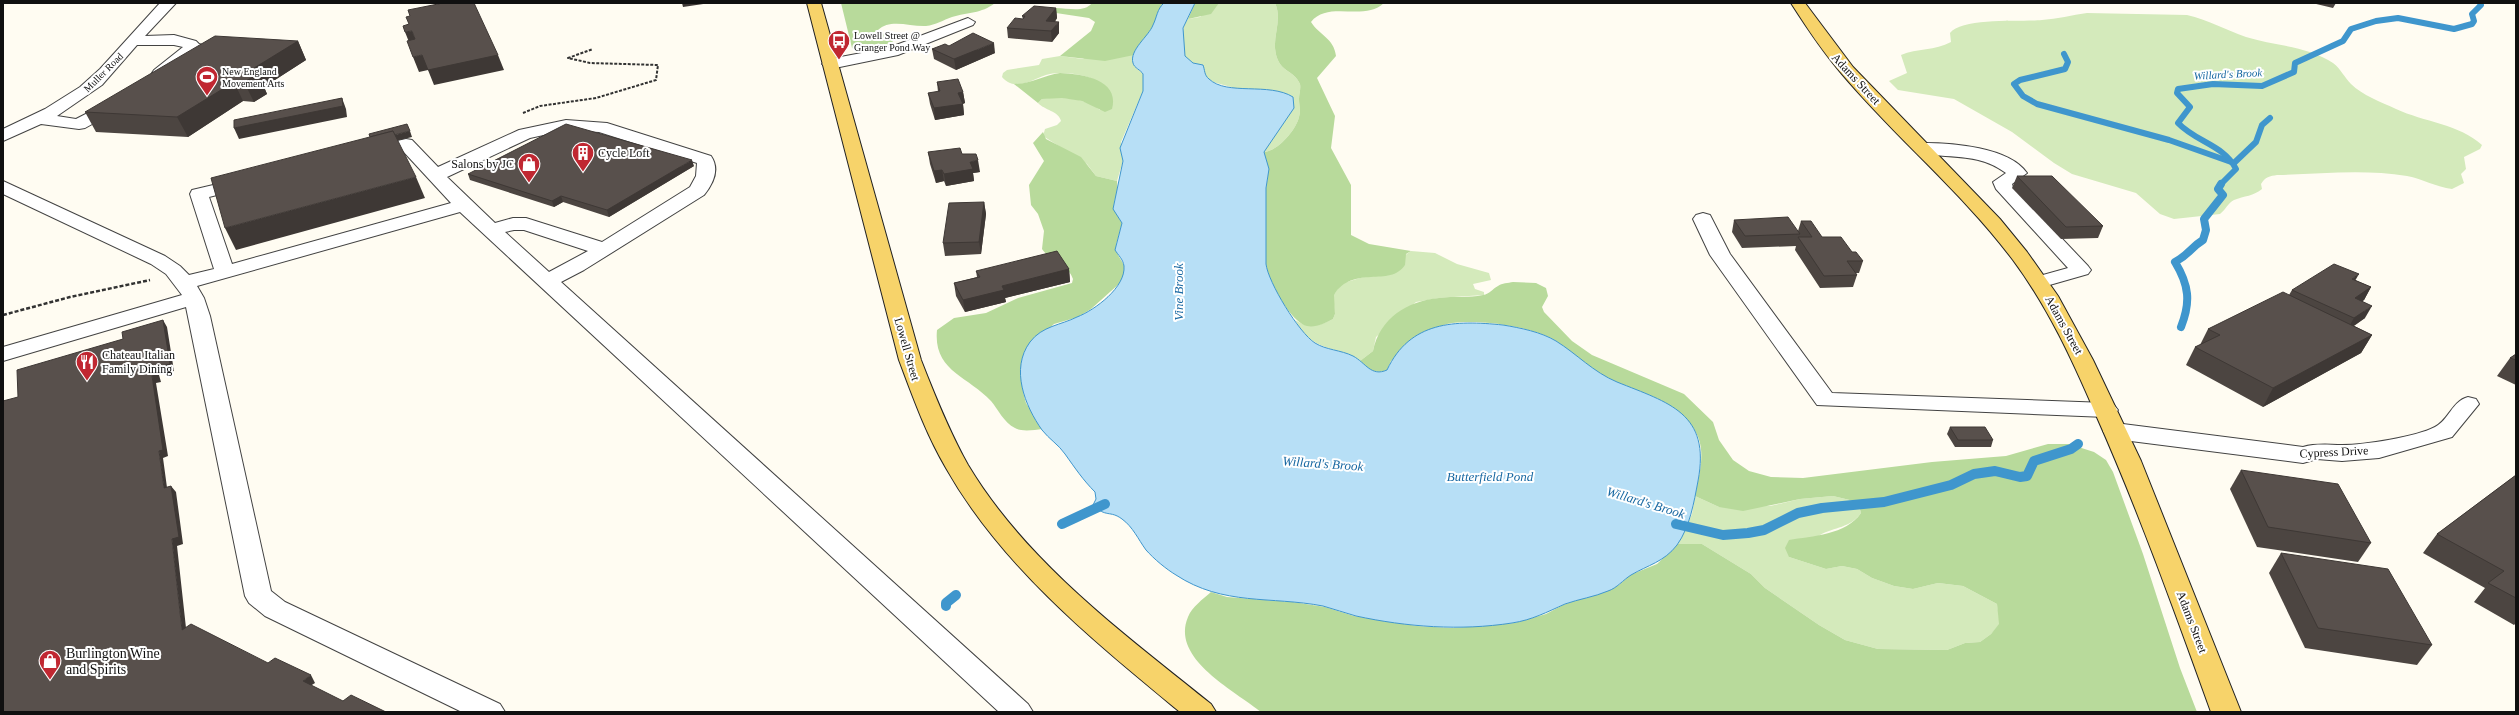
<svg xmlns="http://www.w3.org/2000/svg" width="2519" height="715" viewBox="0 0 2519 715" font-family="Georgia,serif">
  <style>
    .green { fill: #d4eabb }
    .forest { fill: #b8da9b }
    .water { fill: #b7dff6; stroke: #3f96cd }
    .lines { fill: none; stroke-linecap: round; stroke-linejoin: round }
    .stream-far2 { stroke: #3f96cd; stroke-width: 6 }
    .stream-far1 { stroke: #3f96cd; stroke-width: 8 }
    .stream { stroke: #3f96cd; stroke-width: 10 }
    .minor-casing { stroke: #434343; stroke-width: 2 }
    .major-casing { stroke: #212121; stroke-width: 2 }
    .path-far1 { stroke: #323232; stroke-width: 2; stroke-dasharray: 3 1.5; stroke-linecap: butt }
    .path { stroke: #323232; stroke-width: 2.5; stroke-dasharray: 4 2; stroke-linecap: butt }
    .minor { fill: #fff; fill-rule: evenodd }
    .major { fill: #f7d36a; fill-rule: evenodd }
    .wall { fill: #4c4541 }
    .shaded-wall { fill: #3e3835 }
    .building { fill: #58504c; stroke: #3e3835 }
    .labels { text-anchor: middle; stroke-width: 4; stroke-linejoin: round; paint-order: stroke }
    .far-poi-label { font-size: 10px; fill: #101010; stroke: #fff; text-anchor: start }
    .far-street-label { font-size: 10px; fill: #101010; stroke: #fff }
    .far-water-label { font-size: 11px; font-style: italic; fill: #1868a2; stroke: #fff }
    .street-label { font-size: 12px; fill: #101010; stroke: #fff }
    .poi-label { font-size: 12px; fill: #101010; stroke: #fff; text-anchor: start }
    .water-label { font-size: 13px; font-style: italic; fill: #1868a2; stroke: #fff }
    .near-poi-label { font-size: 14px; fill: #101010; stroke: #fff; text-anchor: start }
  </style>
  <rect width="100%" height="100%" fill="#fffcf2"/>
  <g class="green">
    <path d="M1164,3L1136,68L1144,74L1143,91L1121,142L1123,161L1117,181L1096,176L1087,164L1043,136L1045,129L1057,125L1061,121C1059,111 1044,110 1038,103L1042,99C1059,96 1086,98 1100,110L1103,85C1091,75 1066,71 1050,74C1034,77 1017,94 1002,77L1003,73L1007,70L1039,65L1042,59L1060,56L1083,59Z"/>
    <path d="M1219,3H1275C1282,18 1274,33 1275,48C1277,73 1294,69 1300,84C1301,89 1299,94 1299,99C1299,105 1301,111 1299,117C1296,130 1278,151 1264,152L1231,87L1213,82L1184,61C1186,46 1178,32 1188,19L1200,17Z"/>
    <path d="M2087,13L2187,15C2208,20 2226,30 2246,37C2275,46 2308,46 2333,63C2341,69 2344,77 2351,84C2362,95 2381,102 2396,109C2424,122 2459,124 2482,145L2480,149L2464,157L2466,169L2461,174L2464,183L2452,189C2436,187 2423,179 2407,176C2364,169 2320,174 2277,175C2270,176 2265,177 2261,184L2262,189C2254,196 2244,196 2234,200C2228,203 2226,209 2220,214L2174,219L2160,214L2136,193L2072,174L2054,163L2012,132L1954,99L1898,90L1889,81L1907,73L1901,55C1917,48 1935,51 1951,42L1950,33C1962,17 2022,22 2042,20C2057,19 2072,15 2087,13Z"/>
    <path d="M1411,251L1435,253L1457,264L1489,273L1491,280L1473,284L1475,289L1484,292V295L1439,298L1416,302L1376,337L1373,351L1360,361C1333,344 1313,353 1295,320C1309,329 1319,326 1333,319L1335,314L1333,295L1343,283L1405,265L1404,256Z"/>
    <path d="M1695,496L1719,507L1770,506L1800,499L1833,496L1858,502L1861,513C1850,528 1835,527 1820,535C1809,542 1799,550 1789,557L1826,569L1842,566L1857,569L1872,578L1894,586L1913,589L1938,583L1963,586L1997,604L2000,624L1991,634L1980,642L1965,643L1947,650L1878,649L1845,640L1819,625L1765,588L1751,574L1702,544H1678L1692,514Z"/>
  </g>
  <g class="forest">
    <path d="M841,3H995C981,14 968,12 952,17C943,20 936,25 926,26C911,27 890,18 878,30L893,40L892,44C881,52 865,54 852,48Z"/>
    <path d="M1092,3H1164L1158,12L1153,26L1134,55L1105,61L1060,56L1091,31L1095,22L1089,18L1056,13V8C1068,8 1084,13 1092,3Z"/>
    <polygon points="1195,3 1219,3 1211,14 1188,19"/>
    <path d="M1275,3H1384C1364,22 1328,0 1311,22C1319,35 1334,38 1336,56L1317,78L1335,116L1331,148L1351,185V235L1369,244L1411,251L1406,254L1405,265C1390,288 1353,264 1334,295L1335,314L1333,319C1326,323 1315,328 1307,326C1290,322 1268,280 1266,264V188L1268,176L1264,152C1278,151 1296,130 1299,117C1301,111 1299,105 1299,99C1299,94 1301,89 1300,84C1294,69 1277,73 1275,48C1274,33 1282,18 1275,3Z"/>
    <path d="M1060,73C1082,74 1120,79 1112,109L1105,112L1082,101L1062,98L1042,99L1038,103L1014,84C1031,84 1044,75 1060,73Z"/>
    <path d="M1043,132L1046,139L1081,157L1096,176L1117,181C1119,205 1106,198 1122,223L1116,245L1118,255L1124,265V275L1120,283L1091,309L1078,317L1054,324L1025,350L1021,363L1023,392L1026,403L1042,429C1034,430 1022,432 1015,428C1004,423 998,409 991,401C968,376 933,371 937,330L954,318L986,313L1018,298L1072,283L1073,279C1068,264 1051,262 1042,249L1044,231L1038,214L1031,205L1029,185L1044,161L1033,143Z"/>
    <path d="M1513,282L1536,283L1546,288L1548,296L1542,307L1544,312L1572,341L1592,355L1684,394L1713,422L1719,440L1733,460L1749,471L1771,477L1803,478L1932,462L2006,456L2048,444H2069L2094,452L2106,460L2113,472L2143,554L2180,668L2197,712H1261C1236,691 1170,659 1188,617C1192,607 1203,599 1211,592L1227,597L1293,602L1325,607L1354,616L1417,626L1451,628L1482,626L1514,623L1546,614L1563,605L1619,585L1630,575L1657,564L1678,544H1702L1751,574L1765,588L1819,625L1845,640L1878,649L1947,650L1965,643L1980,642L1991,634L1999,624L1997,604L1963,586L1938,583L1913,589L1894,586L1872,578L1857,569L1842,566L1826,569L1789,557L1785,548L1789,540C1812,536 1846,535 1861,513L1858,502L1833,496L1800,499L1743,511L1719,507L1695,496C1699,474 1708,448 1693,428C1671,398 1645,395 1614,381C1593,371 1577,356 1559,343C1536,326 1474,318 1447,324C1436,326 1402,353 1391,361L1387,370C1375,375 1368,369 1360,361L1373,351C1380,318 1407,301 1439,298C1454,296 1469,298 1483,295C1490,294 1492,289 1498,286C1502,283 1508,283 1513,282Z"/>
  </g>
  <path class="water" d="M1164,3H1195L1183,28L1185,56L1193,63L1203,65C1205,70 1204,75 1209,79C1227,96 1269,82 1293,97L1294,108L1264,152L1269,169L1266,188V264C1268,282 1299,333 1315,343C1326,350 1341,350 1353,356C1366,363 1371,377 1387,370C1410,321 1455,320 1503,325C1521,328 1541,332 1556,341C1577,354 1593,372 1617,382C1669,403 1711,413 1698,481C1694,502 1690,527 1677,545C1664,562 1648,565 1631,575C1623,580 1617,588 1608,591C1594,597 1579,599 1565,604C1547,612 1532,620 1512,623C1460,631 1407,627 1356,616C1345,613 1334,609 1323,606C1271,596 1223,606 1176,575C1166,569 1154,559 1146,550C1138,539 1133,527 1122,519C1110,510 1106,518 1093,505L1096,499L1095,492C1083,480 1075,468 1065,454C1059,445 1049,439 1042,430C1025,406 1010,369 1030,342C1042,326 1061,325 1077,317C1095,310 1126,287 1124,266C1123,259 1118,255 1115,250L1122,223L1113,209L1123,161L1120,148L1143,91V74C1141,70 1134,68 1133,63C1129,50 1149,36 1153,25C1157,17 1157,9 1164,3Z"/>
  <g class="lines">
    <g class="stream-far2">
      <polyline points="2064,54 2068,62 2065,69 2020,80 2014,84 2023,96 2037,104 2169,140 2234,163 2256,142 2262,125 2270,118"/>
      <path d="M2220,185L2236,169C2224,145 2196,142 2178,123L2190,107L2177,93L2178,89L2213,84L2262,86L2294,72L2295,63L2343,41L2351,29L2376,21L2398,18L2454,29L2472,24L2474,21L2472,14L2481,5L2480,3"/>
    </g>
    <path class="stream-far1" d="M2181,327C2191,302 2189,285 2175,262C2190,254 2190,248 2203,240L2206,230L2204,219L2223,195L2218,189L2221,184"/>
    <g class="stream">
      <polyline points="1062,524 1105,504"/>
      <polyline points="1676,524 1723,535 1748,533 1764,530 1798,513 1822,508 1884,502 1951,485 1974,474 1995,471 2020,477 2027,476 2034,461 2071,449 2078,444"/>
      <polyline points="946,606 946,603 956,595"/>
    </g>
    <g class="minor-casing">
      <g id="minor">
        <polygon points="160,3 176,3 145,36 174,35 196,41 199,44 206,46 209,49 206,52 195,54 166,76 160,78 152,73 154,70 183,47 174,45 137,45 102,85 57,116 76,119 115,99 121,100 123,104 121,108 85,128 79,129 41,124 3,141 3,129 45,109 80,87 100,69"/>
        <polygon points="968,18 975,22 973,25 898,55 830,69 822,64 830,59 888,48"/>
        <path d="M566,120L607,123L711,156C720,169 713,184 704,195L584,270L561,282L1028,704L1033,712H999L460,212L197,286L204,298L210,316L271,591L285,602L500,704L505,712H462L265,616L249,603L245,596L186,307L3,361V347L182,295L166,274L151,264L3,194V181L165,256L180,266L189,275L214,269L190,194L192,190L243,178L249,179L252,183L249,187L209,197L232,264L451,203L402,150L372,157L366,156L363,152L366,148L406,139L412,140L438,167L519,130ZM566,130L599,132L697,163L696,176L690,187L602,242L526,218H513L495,223L447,177L530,138ZM514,230H524L588,251L549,272L505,232Z"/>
        <path d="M1923,143C1952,143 2009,147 2027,173L2012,184L2013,187L2088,266L2091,270L2088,274L2039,288L2032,286L2029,282L2032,278L2068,268L1996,189L1993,182L2006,173C1976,151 1948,160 1917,152L1914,148L1917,144Z"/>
        <polygon points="1703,213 1710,215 1730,254 1832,393 2106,403 2114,405 2118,410 2114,415 2106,417 1817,405 1710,255 1693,219 1696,215"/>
        <path d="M2468,397L2476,399L2479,404L2452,437L2379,458L2342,461L2317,459L2303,463L2115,439L2107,436L2103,431L2107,426L2115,423L2303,447C2317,443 2328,445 2342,445C2364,445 2416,437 2435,427C2449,420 2452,401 2468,397Z"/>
      </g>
    </g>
    <g class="major-casing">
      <g id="major">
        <path d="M807,3H821L921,360C935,396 949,431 968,465C1026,562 1124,634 1211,704L1216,712H1180C1094,641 1002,567 946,468C926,434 913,397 899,360Z"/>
        <path d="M1791,3H1805L1853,67L2000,219L2027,252L2058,296L2093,360L2141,461L2241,712H2211C2175,612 2139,512 2096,415C2073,361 2048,307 2013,260C1962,192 1897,139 1842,74C1823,52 1807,28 1791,3Z"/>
      </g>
    </g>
    <polyline class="path-far1" points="523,113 540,106 596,98 656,80 658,65 590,63 568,58 593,49"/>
    <polyline class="path" points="3,315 70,297 150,280"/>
    <use href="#minor" class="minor"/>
    <use href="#major" class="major"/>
  </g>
  <g class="wall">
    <polygon points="2312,3 2336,3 2333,8"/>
    <polygon points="1056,8 1057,18 1055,22 1059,33 1052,42 1008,38 1007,28 1023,19 1022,16"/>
    <polygon points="298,41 306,60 264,87 267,94 254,102 243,101 188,137 96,132 85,112"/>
    <polygon points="949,46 995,53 956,70 934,59 932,49"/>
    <polygon points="937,82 963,92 965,103 963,104 964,115 935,120 930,104 928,93 938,92"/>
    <polygon points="928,152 962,154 980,172 973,173 974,181 946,186 944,181 936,183 930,164"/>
    <polygon points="694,166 609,217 563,202 554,207 470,180 468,174"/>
    <polygon points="2017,176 2103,226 2098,238 2061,239 2012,188"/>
    <polygon points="984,202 986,214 981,254 945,256 943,243"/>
    <polygon points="1734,220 1798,231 1801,221 1822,237 1852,252 1863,261 1859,273 1856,273 1857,275 1853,287 1820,288 1795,250 1796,246 1742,248 1732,232"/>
    <polygon points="1069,269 1070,282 1005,298 1006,302 965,312 956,296 954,283 977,277 976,271"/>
    <polygon points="2355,280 2371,287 2364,300 2362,301 2365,318 2354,326 2372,335 2361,353 2263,407 2186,365 2195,347 2200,345 2208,329 2289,295 2292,290"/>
    <polygon points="2516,354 2516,385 2497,376 2510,358"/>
    <polygon points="1950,427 1993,440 1991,447 1955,447 1947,434"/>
    <polygon points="2241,470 2371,543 2358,562 2257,547 2230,489"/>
    <polygon points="2516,475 2516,623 2514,625 2474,602 2485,588 2423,553 2437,534"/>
    <polygon points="2281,553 2432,645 2417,665 2305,648 2269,573"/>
  </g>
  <g class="shaded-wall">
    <polygon points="682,3 710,3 683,7"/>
    <polygon points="1056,8 1057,18 1047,31 1046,21"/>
    <polygon points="1059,22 1059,33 1052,42 1051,31"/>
    <polygon points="412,31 418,46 411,47 405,32"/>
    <polygon points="298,41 306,60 264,87 267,94 254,102 244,82 246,73"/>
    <polygon points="994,43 995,53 956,70 954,59"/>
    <polygon points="422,55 498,55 504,70 434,85 428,70 419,72 413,57"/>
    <polygon points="234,82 243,101 188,137 177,117"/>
    <polygon points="963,92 965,103 960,104 958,93"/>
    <polygon points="342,98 346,109 347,117 239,139 234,128"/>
    <polygon points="963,104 964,115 935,120 934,108"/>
    <polygon points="410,131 412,137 375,146 372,141"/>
    <polygon points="692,160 694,166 609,217 607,210"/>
    <polygon points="978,160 980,172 973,173 974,181 946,186 944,174 970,162"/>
    <polygon points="942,170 944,181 936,183 934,171"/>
    <polygon points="416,177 425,198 236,250 225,228"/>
    <polygon points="561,196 563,202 554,207 552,201"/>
    <polygon points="984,202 986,214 981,254 979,242"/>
    <polygon points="1069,269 1070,282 1005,298 1006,302 965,312 963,300 1002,286"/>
    <polygon points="2359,274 2352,286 2352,279"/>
    <polygon points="2371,287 2364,300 2348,311 2355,298"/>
    <polygon points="2372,306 2365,318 2347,330 2354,318"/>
    <polygon points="163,320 167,327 174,371 159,375 161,382 156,383 168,456 163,458 168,495 164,488 159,451 152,376 155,368"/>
    <polygon points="2372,335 2361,353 2263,407 2273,388"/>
    <polygon points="171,486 176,492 183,544 177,546 187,637 182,630 172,539"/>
    <polygon points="311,675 315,683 307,688 303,681"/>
  </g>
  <g class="building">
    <polygon points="443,3 474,3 498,55 428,70 422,55 413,57 407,41 415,39 412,31 405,32 403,26 409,24 406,17 410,16 408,10"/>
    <polygon points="1034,6 1056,8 1046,21 1059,22 1051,31 1007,28 1015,18 1023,19 1025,16 1022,16"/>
    <polygon points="973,33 994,43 954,59 932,49 945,44 949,46"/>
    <polygon points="215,36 298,41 246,73 258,74 244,82 234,82 177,117 85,112"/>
    <polygon points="958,79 963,92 958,93 963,104 934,108 928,93 940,91 937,82"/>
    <polygon points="342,98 343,106 234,128 234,120"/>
    <polygon points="407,124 410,131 394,135 393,131 370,137 369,134"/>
    <polygon points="566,124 692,160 607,210 561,196 552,201 468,174"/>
    <polygon points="393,131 416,177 225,228 211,178"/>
    <polygon points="960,148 962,154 976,154 978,160 970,162 973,169 944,174 942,170 934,171 928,152"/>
    <polygon points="2017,176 2052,176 2103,226 2066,227"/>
    <polygon points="984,202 979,242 943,243 949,203"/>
    <polygon points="1788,217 1800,234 1745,236 1734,220"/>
    <polygon points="1801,221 1811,221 1822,237 1841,237 1852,252 1856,252 1863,261 1847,261 1857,275 1824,276 1798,237 1812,237"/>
    <polygon points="1057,251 1069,269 1002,286 1004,290 963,300 954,283 980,277 976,271"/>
    <polygon points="2334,264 2359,274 2352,279 2371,287 2355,298 2372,306 2354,318 2292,290"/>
    <polygon points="2283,292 2372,335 2273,388 2195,347 2220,335 2208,329"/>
    <polygon points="163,320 170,364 155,368 157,375 152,376 163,450 159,451 164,488 171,486 179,537 172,539 182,630 191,624 268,663 275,658 311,675 303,681 343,701 351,695 386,712 3,712 3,401 18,397 17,370 123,339 122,332"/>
    <polygon points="2516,354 2516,360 2510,358"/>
    <polygon points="1950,427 1985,427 1993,440 1958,440"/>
    <polygon points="2241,470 2338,484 2371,543 2268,527"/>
    <polygon points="2516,475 2516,598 2488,583 2504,571 2437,534"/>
    <polygon points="2281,553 2388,569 2432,645 2318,628"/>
  </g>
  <defs>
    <g id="bus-pin" transform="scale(1.15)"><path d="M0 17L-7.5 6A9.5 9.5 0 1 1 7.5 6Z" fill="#c02731" stroke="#fff"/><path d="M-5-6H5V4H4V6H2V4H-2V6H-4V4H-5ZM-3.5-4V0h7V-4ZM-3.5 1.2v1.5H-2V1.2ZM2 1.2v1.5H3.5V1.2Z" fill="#fff"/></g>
    <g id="stadium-pin" transform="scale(1.15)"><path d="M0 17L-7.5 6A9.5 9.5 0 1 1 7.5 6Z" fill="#c02731" stroke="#fff"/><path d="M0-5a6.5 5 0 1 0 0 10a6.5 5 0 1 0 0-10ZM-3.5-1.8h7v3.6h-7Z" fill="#fff"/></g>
    <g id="building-pin" transform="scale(1.15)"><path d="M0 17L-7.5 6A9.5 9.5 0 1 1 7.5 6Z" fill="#c02731" stroke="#fff"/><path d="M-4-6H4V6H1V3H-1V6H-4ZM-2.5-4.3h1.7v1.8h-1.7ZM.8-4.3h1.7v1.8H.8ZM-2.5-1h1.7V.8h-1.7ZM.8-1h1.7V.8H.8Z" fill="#fff"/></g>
    <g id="shop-pin" transform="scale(1.15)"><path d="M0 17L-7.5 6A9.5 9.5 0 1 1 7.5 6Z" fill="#c02731" stroke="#fff"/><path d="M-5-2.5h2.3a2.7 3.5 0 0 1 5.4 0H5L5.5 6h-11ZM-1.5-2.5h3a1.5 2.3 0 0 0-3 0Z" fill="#fff"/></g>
    <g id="restaurant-pin" transform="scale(1.15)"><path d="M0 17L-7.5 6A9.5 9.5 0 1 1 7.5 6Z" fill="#c02731" stroke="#fff"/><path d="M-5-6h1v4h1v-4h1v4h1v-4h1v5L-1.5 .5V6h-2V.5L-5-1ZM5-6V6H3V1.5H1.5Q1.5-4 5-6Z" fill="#fff"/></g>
  </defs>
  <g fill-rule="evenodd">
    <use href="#bus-pin" x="839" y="41"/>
    <use href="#stadium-pin" x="207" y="77"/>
    <use href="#building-pin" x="583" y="153"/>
    <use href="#shop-pin" x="529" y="164"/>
    <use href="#restaurant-pin" x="87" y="362"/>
    <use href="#shop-pin" x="50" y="661"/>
  </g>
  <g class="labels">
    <g class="far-poi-label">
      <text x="854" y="39">Lowell Street @<tspan x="854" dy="12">Granger Pond Way</tspan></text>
      <text x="222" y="75">New England<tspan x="222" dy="12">Movement Arts</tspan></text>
    </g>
    <g class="far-street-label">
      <text transform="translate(103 72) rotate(-45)" y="4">Muller Road</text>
    </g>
    <g class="far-water-label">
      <text transform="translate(2228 74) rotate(-3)" y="4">Willard's Brook</text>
    </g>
    <g class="street-label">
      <text transform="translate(1856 79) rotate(47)" y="4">Adams Street</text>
      <text transform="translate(2064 325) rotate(61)" y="4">Adams Street</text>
      <text transform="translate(907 349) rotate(74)" y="4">Lowell Street</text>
      <text transform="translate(2334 452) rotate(-3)" y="4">Cypress Drive</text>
      <text transform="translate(2192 622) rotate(69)" y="4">Adams Street</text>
    </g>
    <g class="poi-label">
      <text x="598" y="157">Cycle Loft</text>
      <text x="514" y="168" text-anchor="end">Salons by JC</text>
      <text x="102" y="359">Chateau Italian<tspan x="102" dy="14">Family Dining</tspan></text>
    </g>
    <g class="water-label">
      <text transform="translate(1178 292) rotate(-90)" y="5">Vine Brook</text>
      <text transform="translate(1323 463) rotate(4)" y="5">Willard's Brook</text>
      <text x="1490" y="481">Butterfield Pond</text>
      <text transform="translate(1646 502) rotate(17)" y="5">Willard's Brook</text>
    </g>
    <g class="near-poi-label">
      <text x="66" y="658">Burlington Wine<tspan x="66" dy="16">and Spirits</tspan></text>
    </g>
  </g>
  <rect width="2519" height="715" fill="none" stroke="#101010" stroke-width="8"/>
</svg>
